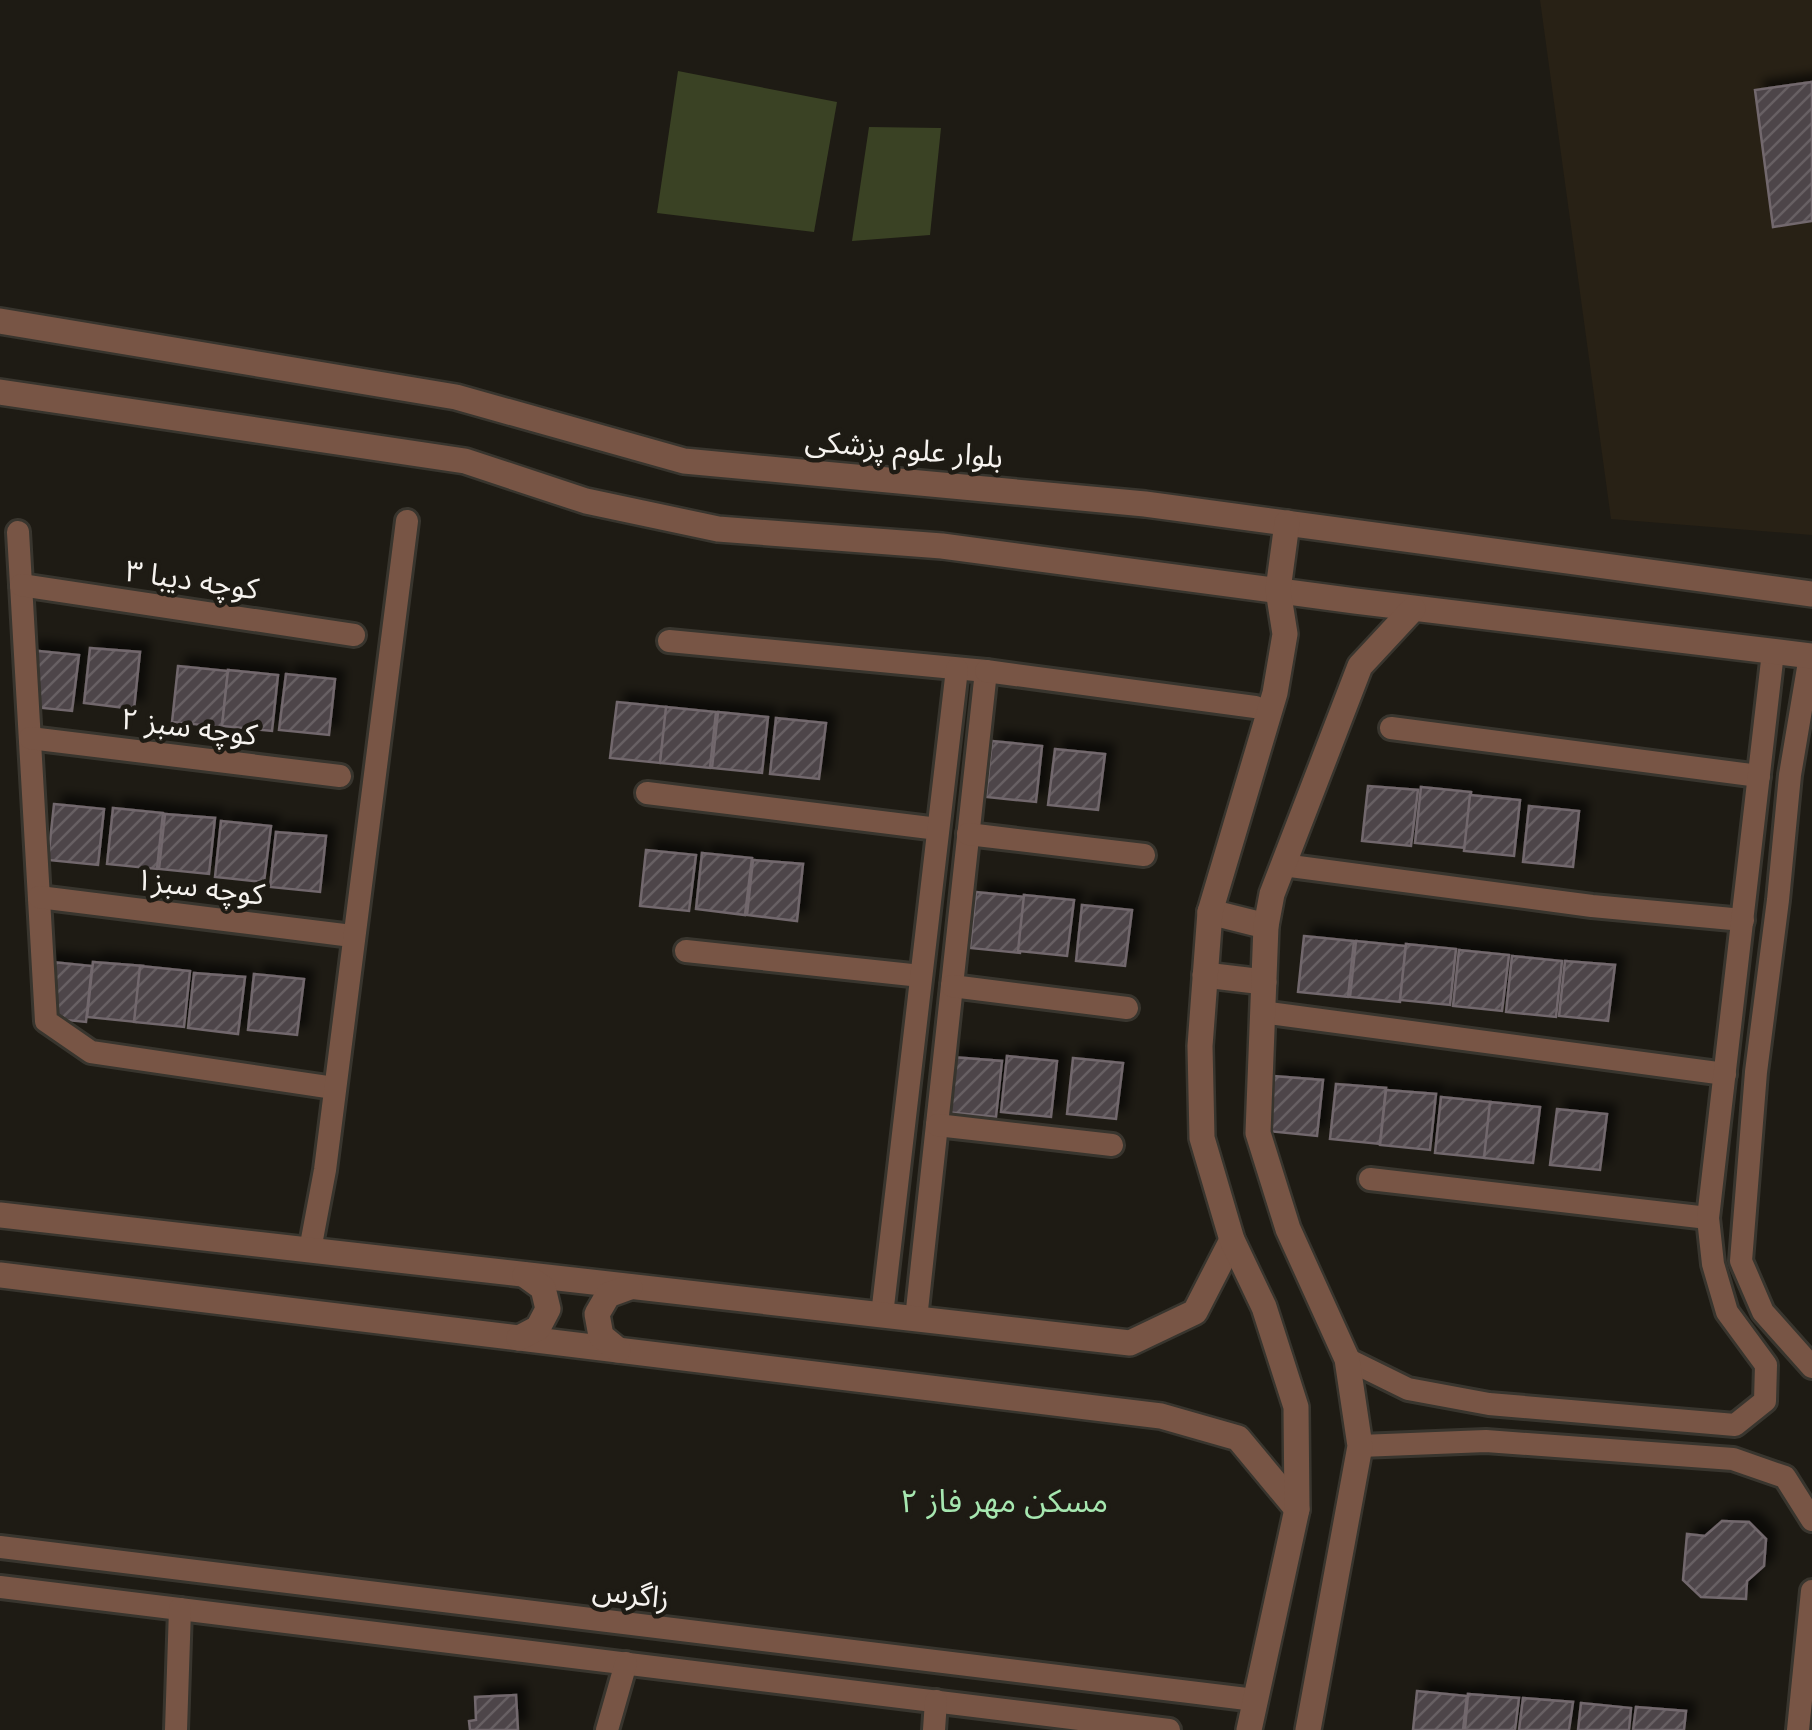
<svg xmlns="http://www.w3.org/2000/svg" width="1812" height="1730" viewBox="0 0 1812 1730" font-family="'Open Sans','Noto Sans Arabic',sans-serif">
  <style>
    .built { fill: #282115 }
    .pitch { fill: #3a4224 }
    .building { fill: url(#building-hatch); stroke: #72686d; stroke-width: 2.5; filter: url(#shadow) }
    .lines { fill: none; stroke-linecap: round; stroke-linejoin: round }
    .minor-casing { stroke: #38352e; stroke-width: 28 }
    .tertiary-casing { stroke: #38352e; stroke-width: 30 }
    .minor { stroke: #785545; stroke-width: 22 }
    .tertiary { stroke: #785545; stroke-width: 25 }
    .labels { text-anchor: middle; stroke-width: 9; stroke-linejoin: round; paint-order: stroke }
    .street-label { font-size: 30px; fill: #f6f3ef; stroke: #1e1b14 }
    .neighbourhood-label { font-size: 32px; fill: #a6e7b0; stroke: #1e1b14 }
  </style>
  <defs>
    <pattern id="building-hatch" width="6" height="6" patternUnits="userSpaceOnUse" patternTransform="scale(2.5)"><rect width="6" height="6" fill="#4d4549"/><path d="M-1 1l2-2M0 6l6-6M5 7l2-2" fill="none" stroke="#676064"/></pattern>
    <filter id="shadow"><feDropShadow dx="9" dy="-9" stdDeviation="5" flood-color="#0009"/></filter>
  </defs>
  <rect width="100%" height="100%" fill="#1e1b14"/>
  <polygon class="built" points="1540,0 1812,0 1812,535 1611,519"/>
  <g class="pitch">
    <polygon points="678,71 837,102 814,232 657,213"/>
    <polygon points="869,127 941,128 930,235 852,241"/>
  </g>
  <g class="building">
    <polygon points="1812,82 1812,221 1773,227 1755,90"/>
    <polygon points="90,648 140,652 134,709 84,703"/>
    <polygon points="29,650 79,655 72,711 23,706"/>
    <polygon points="178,666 228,671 222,727 172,722"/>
    <polygon points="228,670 278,675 272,731 222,726"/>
    <polygon points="286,674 335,679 329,735 279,730"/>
    <polygon points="617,702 667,707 660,763 610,758"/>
    <polygon points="666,707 716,712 710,768 660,763"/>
    <polygon points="718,712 768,717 762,773 712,768"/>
    <polygon points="776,718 826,723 819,779 770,774"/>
    <polygon points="992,741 1042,746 1036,802 986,797"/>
    <polygon points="1055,749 1105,754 1098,810 1048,805"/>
    <polygon points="1368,786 1418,790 1411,846 1362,841"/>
    <polygon points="1421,787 1471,792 1465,848 1415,843"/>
    <polygon points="1470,795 1520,800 1514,856 1464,851"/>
    <polygon points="54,804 104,809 98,865 48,860"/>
    <polygon points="1529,806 1579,811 1573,867 1523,862"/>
    <polygon points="113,808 163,813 157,869 107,864"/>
    <polygon points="165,814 215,818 209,874 159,869"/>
    <polygon points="221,821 271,826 264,882 215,877"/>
    <polygon points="276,832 326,836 320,892 270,887"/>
    <polygon points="646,850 696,855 689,911 640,906"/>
    <polygon points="702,853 752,858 745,915 696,909"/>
    <polygon points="753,860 803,864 797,921 747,915"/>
    <polygon points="976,892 1026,897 1020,953 970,948"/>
    <polygon points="1024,895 1074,900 1067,956 1018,951"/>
    <polygon points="1082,905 1132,910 1125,966 1076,961"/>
    <polygon points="1304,936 1354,941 1348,997 1298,992"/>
    <polygon points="1356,941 1406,946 1400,1002 1350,997"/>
    <polygon points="1406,944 1456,949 1450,1005 1400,1000"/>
    <polygon points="1459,950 1509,955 1502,1011 1453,1006"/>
    <polygon points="1512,956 1562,961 1556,1017 1506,1012"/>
    <polygon points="42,961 92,966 86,1022 36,1017"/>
    <polygon points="1565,961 1615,965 1608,1021 1559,1016"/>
    <polygon points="93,962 143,966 136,1022 87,1017"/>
    <polygon points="140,966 190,971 184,1027 134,1022"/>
    <polygon points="194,973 245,977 238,1034 188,1028"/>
    <polygon points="254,974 304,979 297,1035 248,1030"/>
    <polygon points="1007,1056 1057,1061 1051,1117 1001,1112"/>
    <polygon points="952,1057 1002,1061 996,1117 946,1112"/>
    <polygon points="1073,1058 1123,1063 1116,1119 1067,1114"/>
    <polygon points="1273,1076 1323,1080 1317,1136 1267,1131"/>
    <polygon points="1336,1084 1386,1088 1380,1144 1330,1139"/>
    <polygon points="1386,1090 1436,1094 1430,1150 1380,1145"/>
    <polygon points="1441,1097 1491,1102 1485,1158 1435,1153"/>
    <polygon points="1490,1102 1540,1107 1533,1163 1484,1158"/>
    <polygon points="1557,1109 1607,1114 1600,1170 1550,1165"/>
    <polygon points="1722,1521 1749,1522 1766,1539 1764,1566 1747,1581 1746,1599 1701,1597 1683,1580 1687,1534 1705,1536"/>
    <polygon points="1417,1691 1467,1696 1463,1730 1413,1730"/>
    <polygon points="1468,1694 1519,1698 1515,1730 1465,1730"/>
    <polygon points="516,1695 518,1730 470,1730 469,1721 476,1720 475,1697"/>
    <polygon points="1523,1698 1573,1702 1569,1730 1519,1730"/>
    <polygon points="1581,1703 1631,1708 1629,1730 1578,1730"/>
    <polygon points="1636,1707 1686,1711 1684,1730 1633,1730"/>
  </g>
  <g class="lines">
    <g class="minor-casing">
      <g id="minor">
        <polyline points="18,532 46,1021 91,1052 334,1088"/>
        <polyline points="21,585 354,635"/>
        <polyline points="669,641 986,671 916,1319"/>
        <polyline points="1810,656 1790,775 1778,900 1756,1072 1741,1261 1763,1312 1812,1367"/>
        <polyline points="986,671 1255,707"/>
        <polyline points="1391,728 1759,776"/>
        <polyline points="30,738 340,776"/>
        <polyline points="647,793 938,829"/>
        <polyline points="968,834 1144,855"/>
        <polyline points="1283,865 1592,906 1743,920"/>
        <polyline points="39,897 352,936"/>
        <polyline points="686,951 921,976"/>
        <polyline points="952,986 1127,1008"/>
        <polyline points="1262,1012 1725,1074"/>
        <polyline points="937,1125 1112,1145"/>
        <polyline points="1370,1179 1708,1218"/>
        <polyline points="310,1250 325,1170 407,521"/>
        <polyline points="882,1315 957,669"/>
        <polyline points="1347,1359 1408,1389 1489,1404 1735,1425 1765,1401 1766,1365 1727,1312 1713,1264 1708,1218 1773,652"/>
        <polyline points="1360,1446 1486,1441 1733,1459 1785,1477 1812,1520"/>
        <polyline points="0,1547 1255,1700"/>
        <polyline points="0,1587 1169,1730"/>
        <polyline points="176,1730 180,1609"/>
        <polyline points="607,1730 626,1663"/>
        <polyline points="934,1730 936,1701"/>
        <polyline points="1798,1730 1812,1591"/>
      </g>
    </g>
    <g class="tertiary-casing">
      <g id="tertiary">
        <polyline points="0,321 456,397 684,461 1145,504 1812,594"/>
        <polyline points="0,392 465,461 586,501 718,529 942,546 1355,601 1812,656"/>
        <polyline points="1210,912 1266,926"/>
        <polyline points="1205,975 1264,982"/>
        <polyline points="0,1215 1130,1343 1195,1312 1232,1240"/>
        <polyline points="0,1275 1161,1416 1238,1438 1297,1509"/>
        <polyline points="519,1338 538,1328 548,1309 543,1288 525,1275"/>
        <polyline points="618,1350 601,1336 597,1314 608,1295 630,1287"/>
        <polyline points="1249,1730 1297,1509 1296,1407 1264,1307 1232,1240 1202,1138 1200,1046 1210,912 1275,693 1285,634 1278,590 1287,523"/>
        <polyline points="1308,1730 1360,1446 1347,1359 1288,1229 1258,1133 1266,926 1272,894 1360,666 1413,609"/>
      </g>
    </g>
    <use href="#minor" class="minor"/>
    <use href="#tertiary" class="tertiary"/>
  </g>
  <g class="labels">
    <g class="street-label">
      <text transform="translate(904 449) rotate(5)" y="10">بلوار علوم پزشکی</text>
      <text transform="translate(192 580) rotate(8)" y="10">کوچه دیبا ۳</text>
      <text transform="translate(189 727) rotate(7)" y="10">کوچه سبز ۲</text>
      <text transform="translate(200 887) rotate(7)" y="10">کوچه سبز۱</text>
      <text transform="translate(631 1594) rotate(7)" y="10">زاگرس</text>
    </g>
    <g class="neighbourhood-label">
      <text x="1004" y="1512">مسکن مهر فاز ۲</text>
    </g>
  </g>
</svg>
